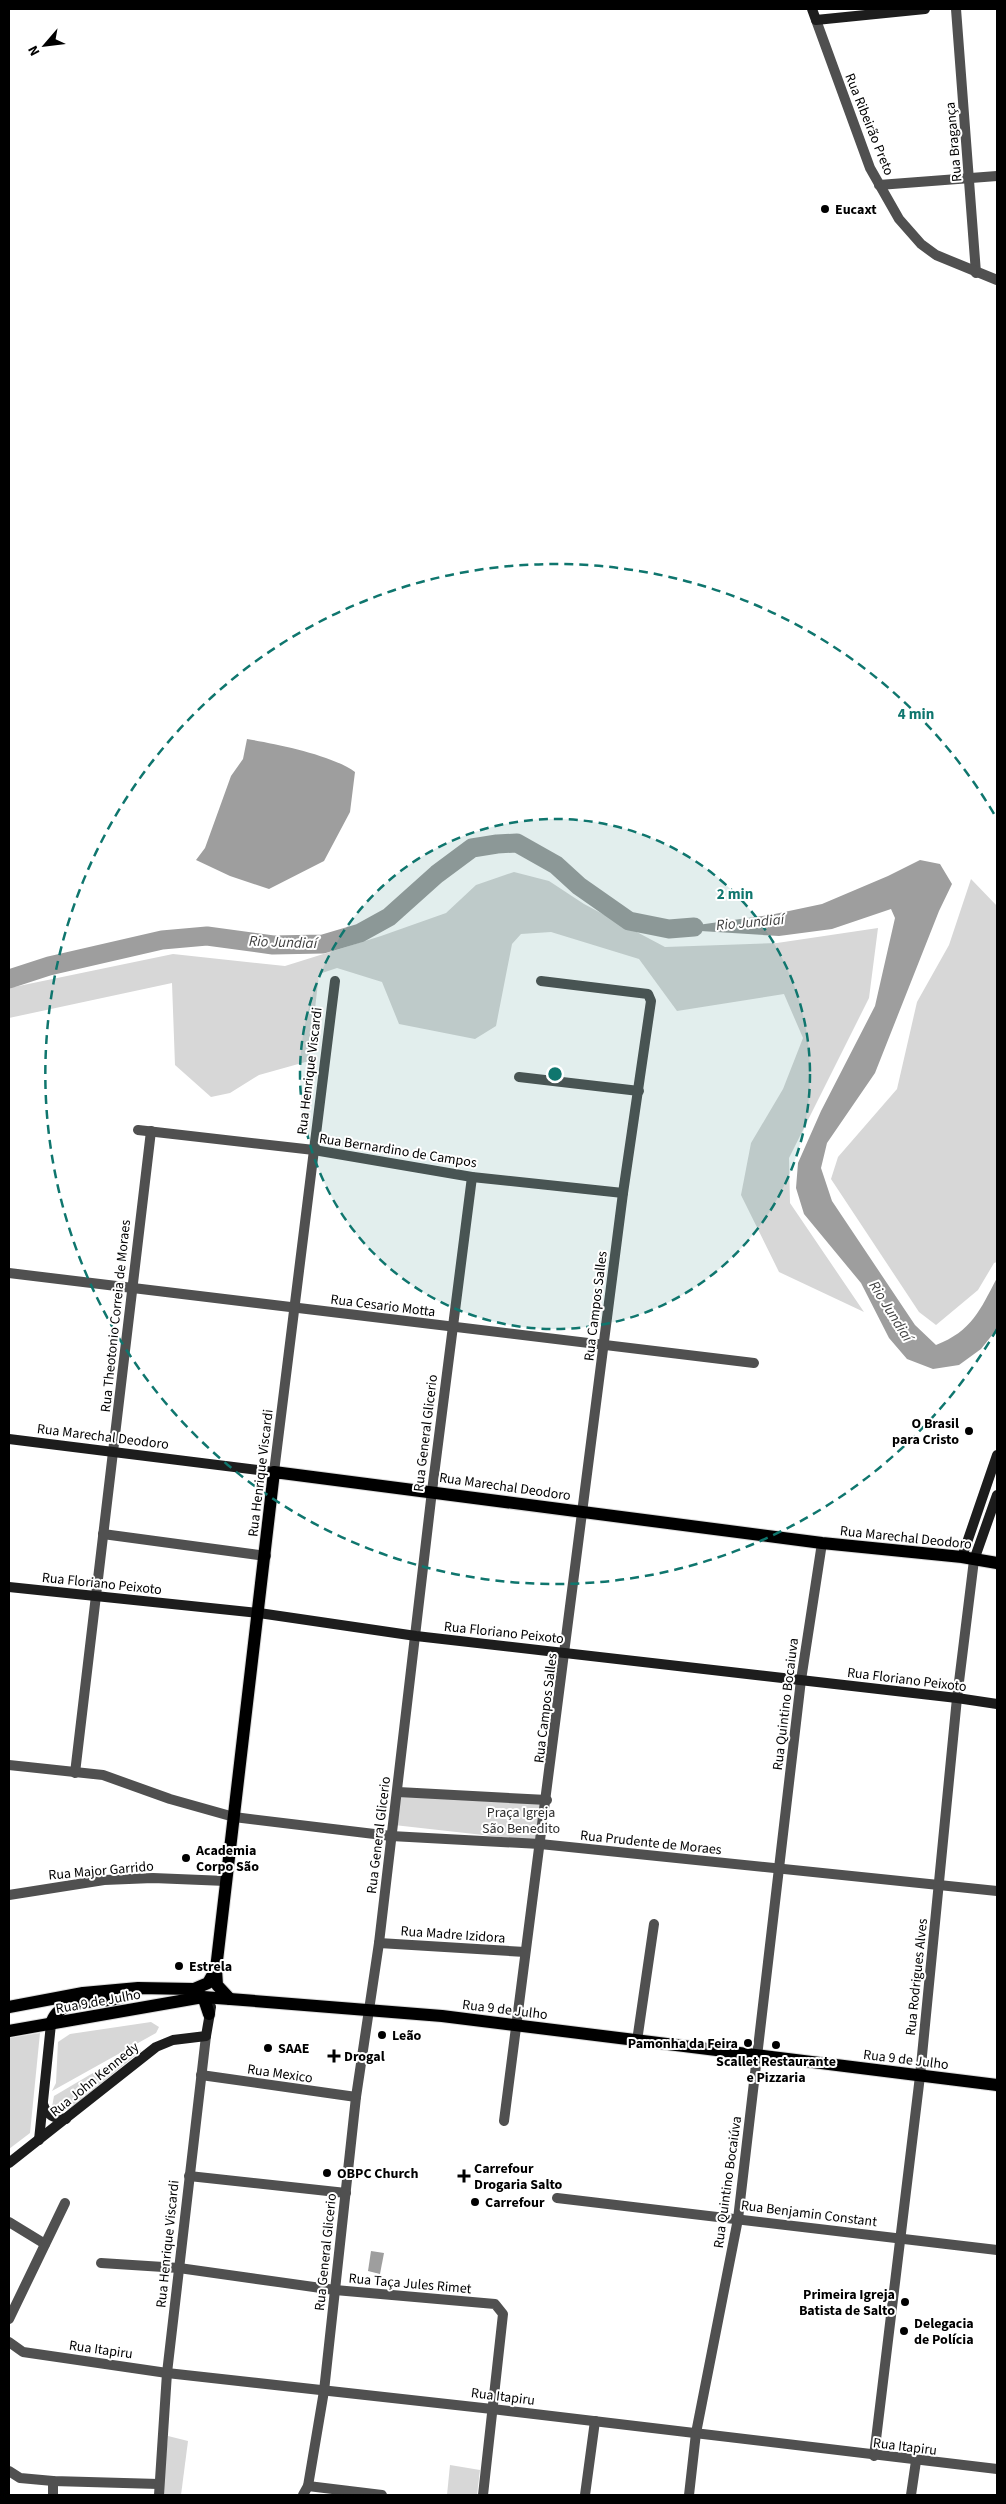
<svg xmlns="http://www.w3.org/2000/svg" width="1006" height="2504" viewBox="0 0 1006 2504" font-family="'Source Sans 3',sans-serif">
  <style>
    .green { fill: #d7d7d7 }
    .water { fill: #9e9e9e }
    .lines { fill: none; stroke-linecap: round; stroke-linejoin: round }
    .river { stroke: #9e9e9e; stroke-width: 19 }
    .primary-casing { stroke: #dbdbdb; stroke-width: 14 }
    .street { stroke: #505050; stroke-width: 10 }
    .secondary { stroke: #1d1d1d; stroke-width: 10 }
    .primary { stroke: #000; stroke-width: 12 }
    .ring { fill: none; stroke: #0f766e; stroke-width: 2.5; stroke-dasharray: 9 6 }
    .poi-dot { fill: #000; stroke: #fff; stroke-width: 2 }
    .labels { text-anchor: middle; stroke-width: 4; stroke-linejoin: round; paint-order: stroke }
    .street-label { font-size: 14px; fill: #000; stroke: #fff }
    .poi-label { font-size: 14px; font-weight: bold; fill: #000; stroke: #fff; text-anchor: start }
    .park-label { font-size: 14px; fill: #2e2e2e; stroke: #fff }
    .water-label { font-size: 15px; font-style: italic; fill: #3f3f3f; stroke: #fff }
    .centre { fill: #0f766e; stroke: #fff; stroke-width: 2.5 }
    .ring-label { font-size: 15px; text-anchor: middle; font-weight: bold; fill: #0f766e; stroke: #fff; stroke-width: 4; stroke-linejoin: round; paint-order: stroke }
  </style>
  <rect width="100%" height="100%" fill="#fff"/>
  <g class="green">
    <polygon points="514,872 549,881 584,904 665,947 777,943 878,928 869,998 789,1158 790,1203 864,1312 779,1272 741,1195 751,1143 783,1089 803,1038 784,994 677,1011 639,959 551,932 521,934 512,944 496,1026 475,1039 399,1024 382,982 337,968 319,974 309,1061 259,1075 230,1093 211,1097 175,1065 172,983 9,1018 9,988 173,954 285,966 381,936 446,913 476,885"/>
    <polygon points="971,879 997,906 997,1262 994,1263 978,1290 936,1325 919,1312 831,1179 838,1157 897,1089 917,1002 949,945"/>
    <polygon points="398,1792 542,1804 537,1841 394,1825"/>
    <polygon points="151,2022 159,2027 156,2033 52,2091 56,2083 58,2042 70,2034"/>
    <polygon points="40,2033 30,2133 9,2149 9,2038"/>
    <polygon points="137,2047 141,2051 70,2109 57,2112 52,2107 54,2096"/>
    <polygon points="168,2436 188,2441 181,2495 162,2495"/>
    <polygon points="450,2465 480,2470 477,2495 447,2495"/>
  </g>
  <g class="water">
    <path d="M247,739C276,744 332,755 355,772L350,812L324,861L269,889L230,876L196,860L205,848L231,776L243,759Z"/>
    <path d="M920,860L940,864L952,884L939,911L875,1073L827,1143L821,1168L832,1201L915,1325L936,1345C972,1331 980,1310 997,1278V1329L981,1349L959,1365L933,1369L907,1359L889,1338L861,1283L804,1214L796,1188L798,1163L821,1111L875,1006L895,918L891,909L832,929L779,936L669,929L770,915L822,904L888,876Z"/>
    <polygon points="371,2251 384,2253 380,2274 368,2271"/>
  </g>
  <g class="lines">
    <polyline class="river" points="9,979 49,966 162,940 207,936 273,945 323,944 360,933 389,917 437,874 472,848 497,844 517,843 556,865 579,886 629,921 669,929 694,927"/>
    <g class="primary-casing">
      <g id="primary">
        <polyline points="199,1994 205,2002 209,2014"/>
        <polyline points="230,1999 217,1985 216,1969 274,1472 822,1543 962,1557 997,1563"/>
        <polyline points="9,2007 83,1993 138,1988 194,1989 208,1983 216,1969"/>
        <path d="M51,2024C59,1997 93,2004 116,1999C122,1998 128,1993 133,1990"/>
        <polyline points="9,2031 203,1997 230,1999 442,2016 997,2085"/>
      </g>
    </g>
    <g class="street">
      <polyline points="956,9 976,273"/>
      <polyline points="816,20 870,168 899,219 921,244 936,255 997,280"/>
      <polyline points="879,185 997,176"/>
      <polyline points="519,1077 639,1091"/>
      <polyline points="138,1130 314,1150 472,1177 623,1193"/>
      <polyline points="9,1273 754,1363"/>
      <polyline points="274,1472 335,981"/>
      <polyline points="103,1534 266,1556"/>
      <polyline points="9,1765 103,1775 170,1799 234,1817 391,1836 540,1844 997,1891"/>
      <polyline points="75,1773 151,1131"/>
      <polyline points="398,1792 547,1800"/>
      <polyline points="9,1895 104,1880 153,1878 226,1881"/>
      <polyline points="379,1943 525,1952"/>
      <polyline points="637,2041 654,1924"/>
      <polyline points="201,2075 356,2097"/>
      <polyline points="504,2121 623,1193 651,1001 648,994 541,981"/>
      <polyline points="189,2176 346,2193"/>
      <polyline points="557,2198 997,2250"/>
      <polyline points="9,2222 45,2244"/>
      <polyline points="101,2263 179,2268 335,2290 495,2304 503,2314 483,2495"/>
      <polyline points="9,2319 65,2203"/>
      <polyline points="9,2342 23,2352 167,2373 492,2409 997,2469"/>
      <polyline points="874,2456 920,2076 957,1698 974,1560"/>
      <polyline points="9,2471 20,2478 53,2481 159,2484"/>
      <polyline points="308,2486 382,2495"/>
      <polyline points="53,2495 53,2481"/>
      <polyline points="159,2495 167,2373 206,2036"/>
      <polyline points="303,2495 308,2486 324,2391 356,2097 379,1943 432,1491 472,1177"/>
      <polyline points="585,2495 595,2421"/>
      <polyline points="689,2495 696,2433 738,2219 801,1680 822,1543"/>
      <polyline points="911,2495 916,2461"/>
    </g>
    <g class="secondary">
      <polyline points="812,9 816,20 925,9"/>
      <polyline points="9,1439 274,1472"/>
      <polyline points="962,1557 997,1455"/>
      <polyline points="974,1560 997,1495"/>
      <polyline points="9,1587 259,1613 416,1636 957,1698 997,1704"/>
      <path d="M43,2104C47,2116 54,2118 66,2119"/>
      <polyline points="39,2140 51,2024"/>
      <polyline points="9,2163 156,2047 173,2040 206,2036 211,2007"/>
    </g>
    <use href="#primary" class="primary"/>
  </g>
  <circle cx="555" cy="1074" r="255" fill="#0f766e" fill-opacity=".12"/>
  <g class="ring">
    <circle cx="555" cy="1074" r="255"/>
    <path d="M997 1329A510 510 0 1 1 997 819"/>
  </g>
  <g class="poi-dot">
    <circle cx="825" cy="209" r="5"/>
    <circle cx="969" cy="1431" r="5"/>
    <circle cx="186" cy="1858" r="5"/>
    <circle cx="179" cy="1966" r="5"/>
    <circle cx="382" cy="2035" r="5"/>
    <circle cx="748" cy="2043" r="5"/>
    <circle cx="776" cy="2045" r="5"/>
    <circle cx="268" cy="2048" r="5"/>
    <path d="M331.5 2048.5h5v5h5v5h-5v5h-5v-5h-5v-5h5z"/>
    <circle cx="327" cy="2173" r="5"/>
    <path d="M461.5 2168.5h5v5h5v5h-5v5h-5v-5h-5v-5h5z"/>
    <circle cx="475" cy="2202" r="5"/>
    <circle cx="905" cy="2302" r="5"/>
    <circle cx="904" cy="2331" r="5"/>
  </g>
  <g class="labels">
    <g class="street-label">
      <text transform="translate(870 124) rotate(68)" y="5">Rua Ribeirão Preto</text>
      <text transform="translate(953 142) rotate(-95)" y="5">Rua Bragança</text>
      <text transform="translate(309 1071) rotate(-83)" y="5">Rua Henrique Viscardi</text>
      <text transform="translate(398 1150) rotate(9)" y="5">Rua Bernardino de Campos</text>
      <text transform="translate(383 1305) rotate(7)" y="5">Rua Cesario Motta</text>
      <text transform="translate(595 1306) rotate(-83)" y="5">Rua Campos Salles</text>
      <text transform="translate(115 1316) rotate(-84)" y="5">Rua Theotonio Correia de Moraes</text>
      <text transform="translate(425 1433) rotate(-83)" y="5">Rua General Glicerio</text>
      <text transform="translate(103 1436) rotate(7)" y="5">Rua Marechal Deodoro</text>
      <text transform="translate(260 1473) rotate(-83)" y="5">Rua Henrique Viscardi</text>
      <text transform="translate(505 1486) rotate(8)" y="5">Rua Marechal Deodoro</text>
      <text transform="translate(906 1537) rotate(6)" y="5">Rua Marechal Deodoro</text>
      <text transform="translate(102 1583) rotate(6)" y="5">Rua Floriano Peixoto</text>
      <text transform="translate(504 1632) rotate(6)" y="5">Rua Floriano Peixoto</text>
      <text transform="translate(907 1679) rotate(7)" y="5">Rua Floriano Peixoto</text>
      <text transform="translate(785 1704) rotate(-83)" y="5">Rua Quintino Bocaiuva</text>
      <text transform="translate(545 1708) rotate(-83)" y="5">Rua Campos Salles</text>
      <text transform="translate(378 1835) rotate(-83)" y="5">Rua General Glicerio</text>
      <text transform="translate(651 1842) rotate(6)" y="5">Rua Prudente de Moraes</text>
      <text transform="translate(101 1870) rotate(-5)" y="5">Rua Major Garrido</text>
      <text transform="translate(453 1934) rotate(4)" y="5">Rua Madre Izidora</text>
      <text transform="translate(916 1977) rotate(-84)" y="5">Rua Rodrigues Alves</text>
      <text transform="translate(98 2001) rotate(-10)" y="5">Rua 9 de Julho</text>
      <text transform="translate(505 2009) rotate(7)" y="5">Rua 9 de Julho</text>
      <text transform="translate(906 2059) rotate(7)" y="5">Rua 9 de Julho</text>
      <text transform="translate(280 2073) rotate(8)" y="5">Rua Mexico</text>
      <text transform="translate(94 2079) rotate(-39)" y="5">Rua John Kennedy</text>
      <text transform="translate(727 2182) rotate(-82)" y="5">Rua Quintino Bocaiúva</text>
      <text transform="translate(809 2213) rotate(7)" y="5">Rua Benjamin Constant</text>
      <text transform="translate(167 2244) rotate(-84)" y="5">Rua Henrique Viscardi</text>
      <text transform="translate(325 2252) rotate(-84)" y="5">Rua General Glicerio</text>
      <text transform="translate(410 2283) rotate(5)" y="5">Rua Taça Jules Rimet</text>
      <text transform="translate(101 2349) rotate(8)" y="5">Rua Itapiru</text>
      <text transform="translate(503 2396) rotate(7)" y="5">Rua Itapiru</text>
      <text transform="translate(905 2446) rotate(7)" y="5">Rua Itapiru</text>
    </g>
    <g class="poi-label">
      <text x="835" y="214">Eucaxt</text>
      <text x="959" y="1428" text-anchor="end">O Brasil<tspan x="959" dy="16">para Cristo</tspan></text>
      <text x="196" y="1855">Academia<tspan x="196" dy="16">Corpo São</tspan></text>
      <text x="189" y="1971">Estrela</text>
      <text x="392" y="2040">Leão</text>
      <text x="738" y="2048" text-anchor="end">Pamonha da Feira</text>
      <text x="278" y="2053">SAAE</text>
      <text x="344" y="2061">Drogal</text>
      <text x="776" y="2066" text-anchor="middle">Scallet Restaurante<tspan x="776" dy="16">e Pizzaria</tspan></text>
      <text x="474" y="2173">Carrefour<tspan x="474" dy="16">Drogaria Salto</tspan></text>
      <text x="337" y="2178">OBPC Church</text>
      <text x="485" y="2207">Carrefour</text>
      <text x="895" y="2299" text-anchor="end">Primeira Igreja<tspan x="895" dy="16">Batista de Salto</tspan></text>
      <text x="914" y="2328">Delegacia<tspan x="914" dy="16">de Polícia</tspan></text>
    </g>
    <g class="park-label">
      <text x="521" y="1817">Praça Igreja<tspan x="521" dy="16">São Benedito</tspan></text>
    </g>
    <g class="water-label">
      <text transform="translate(750 922) rotate(-5)" y="5">Rio Jundiaí</text>
      <text transform="translate(283 942) rotate(2)" y="5">Rio Jundiaí</text>
      <text transform="translate(891 1311) rotate(58)" y="5">Rio Jundiaí</text>
    </g>
  </g>
  <circle cx="555" cy="1074" r="8" class="centre"/>
  <g class="ring-label">
    <text x="916" y="719">4 min</text>
    <text x="735" y="899">2 min</text>
  </g>
  <rect width="1006" height="2504" fill="none" stroke="#000000" stroke-width="20"/>
  <g transform="translate(45 45) rotate(242)" stroke="#ffffff" stroke-width="4" paint-order="stroke">
  <path d="M0-4L9 19L0 12L-9 19Z" fill="#000000"/>
  <text y="-8" font-size="14" font-weight="bold" text-anchor="middle" fill="#000000">N</text>
  </g>
</svg>
